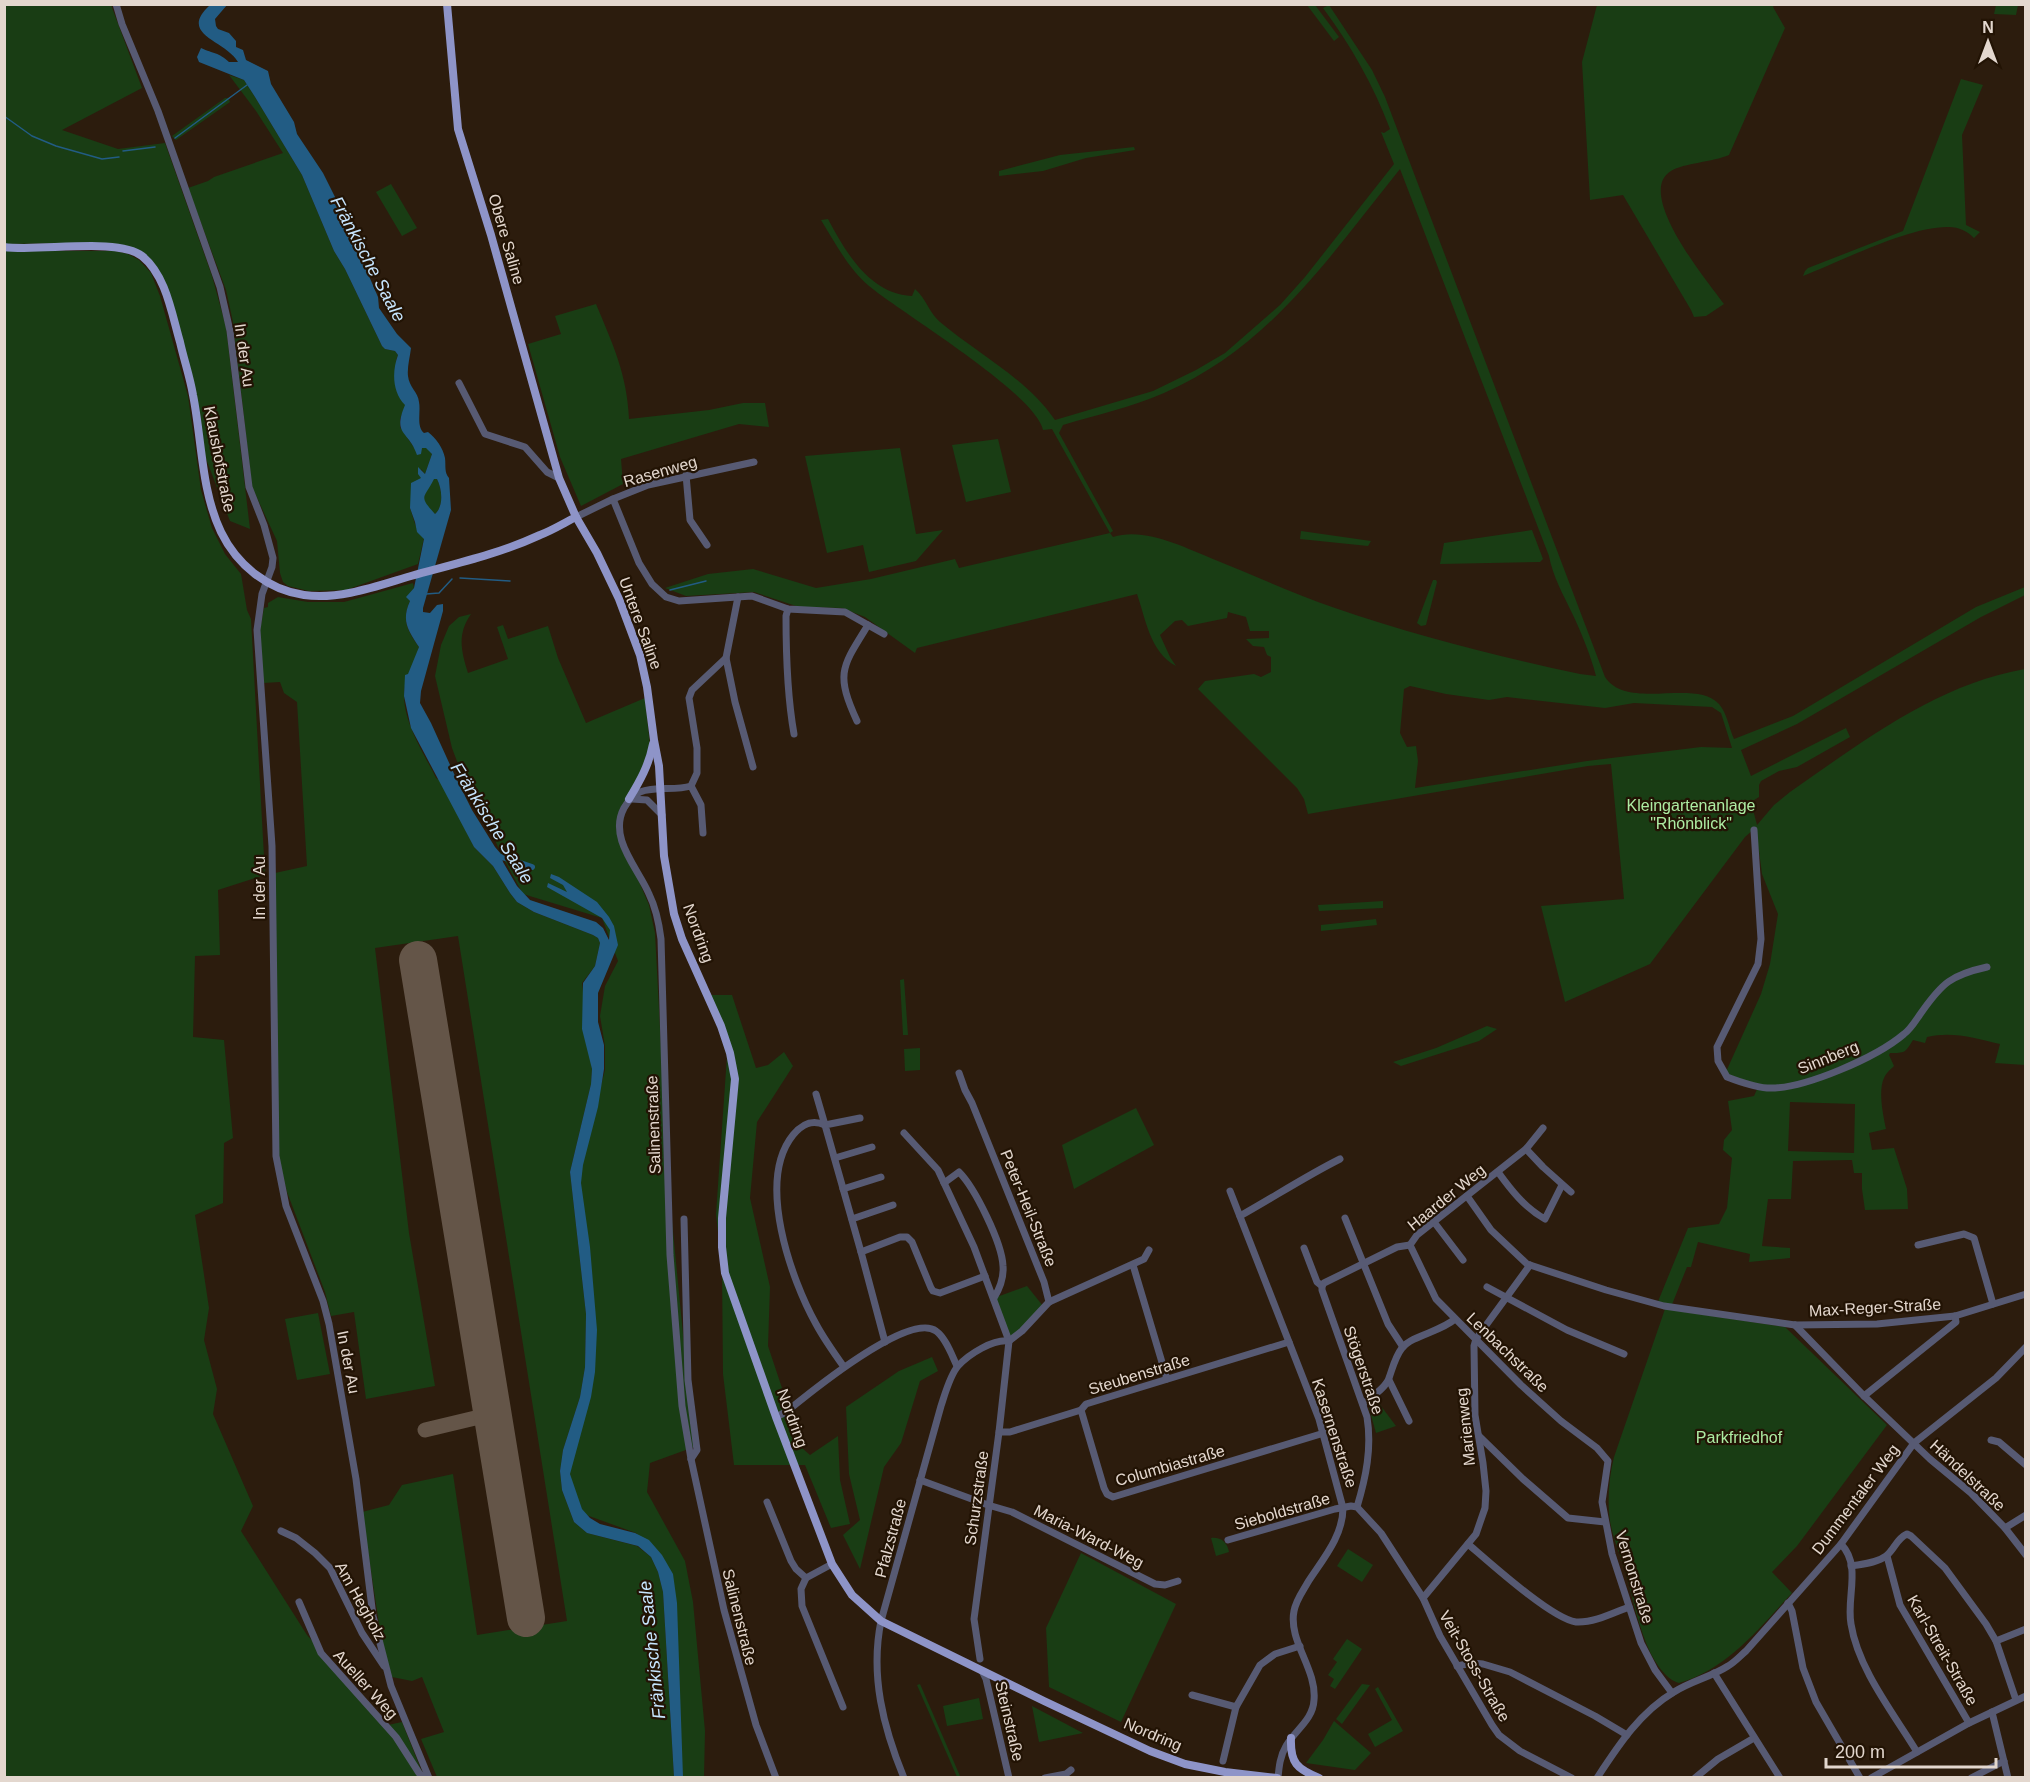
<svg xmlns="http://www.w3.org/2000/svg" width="2030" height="1782" viewBox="0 0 2030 1782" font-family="Helvetica,sans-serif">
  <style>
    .green { fill: #193d14; fill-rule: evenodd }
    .water { fill: #225c84; fill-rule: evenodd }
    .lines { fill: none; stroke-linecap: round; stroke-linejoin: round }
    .stream { stroke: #225c84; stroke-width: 1.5 }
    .canal { stroke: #225c84; stroke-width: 6 }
    .taxiway { stroke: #645548; stroke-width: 15 }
    .runway { stroke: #645548; stroke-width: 38 }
    .minor { stroke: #575a73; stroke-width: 7 }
    .major { stroke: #8e94c8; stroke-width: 8 }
    .labels { text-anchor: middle; stroke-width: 4.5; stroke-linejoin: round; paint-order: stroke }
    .street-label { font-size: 16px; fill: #e3d7ce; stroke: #221304 }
    .park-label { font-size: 16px; fill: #adeda3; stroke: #221304 }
    .water-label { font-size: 18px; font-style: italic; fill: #c6e5fe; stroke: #221304 }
  </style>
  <rect width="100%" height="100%" fill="#2c1c0d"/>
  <g class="green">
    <polygon points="4,5 111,5 142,88 62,130 118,149 165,143 212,276 226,327 250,529 230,521 203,451 168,293 144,254 69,243 5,244"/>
    <polygon points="1307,5 1315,5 1339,37 1334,41"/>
    <path d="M1329,5L1372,70L1385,97L1605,677C1627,711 1696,678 1719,704C1727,713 1729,728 1734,739L1793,716L1976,607L2025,587V595L1981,617L1797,724L1741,750L1751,776L1846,728L1850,737L1797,767L1779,771L1761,781L1759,785V797L1751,802L1757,825L1774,805L1790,792C1862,742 1937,684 2025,669V1065L1995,1063L2000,1044C1975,1038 1952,1031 1927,1037L1925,1043L1913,1040C1905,1053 1905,1053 1890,1053L1889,1055L1894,1066C1891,1069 1886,1073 1884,1078C1878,1091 1883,1115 1886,1129L1869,1133L1872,1150L1894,1148L1907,1189L1908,1209L1865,1210L1862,1189V1173H1854L1852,1160L1793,1161L1791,1199H1768L1762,1246L1790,1248V1258L1749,1262L1750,1254L1698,1242L1691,1267H1687L1671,1307L1657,1304L1688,1228L1719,1224L1727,1208L1732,1158L1723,1150L1724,1140L1732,1130L1728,1101L1754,1096L1758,1087L1725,1074L1761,994L1770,964L1778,914L1762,874L1759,851L1753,830L1745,837L1650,964L1565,1002L1541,906L1624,899L1611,764L1588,766L1308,814L1304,799L1297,788L1198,689L1205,681L1254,674L1261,677L1271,672V657L1267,655L1264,647L1253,646L1246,639L1269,638V631H1250L1246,617L1228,612L1227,618L1188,626L1182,620L1175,621L1160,635L1170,657L1176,666C1150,652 1146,620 1137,594L917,648L915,653L865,617L842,608L799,607L754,592L686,596L665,588L708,574L753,569L816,588L871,579L955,559L959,568L1110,533L1052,429L1043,430C1035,393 903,314 869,286C848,268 835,243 821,220L828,219C846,253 870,294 912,296L915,289C926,298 929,313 940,322C978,354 1026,378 1055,420L1153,391L1196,370L1225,353L1280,305L1305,277L1394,164L1381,132L1384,133L1390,129C1373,84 1351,46 1323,8ZM1400,169L1549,556C1553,577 1563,594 1572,613C1581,632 1591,656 1596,676L1580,674C1497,656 1416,636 1335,608C1294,594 1253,575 1213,559C1183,547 1145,527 1113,537L1110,533L1113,531L1059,433L1063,425C1096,415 1132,407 1164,393C1270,347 1330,256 1400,169ZM1410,686L1446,694L1489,700L1507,697L1605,708L1634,703L1712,707L1721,713L1732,748L1701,747L1587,761L1415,788L1418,761L1416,746L1407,747L1400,733L1404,689ZM1790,1102L1855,1104L1854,1153L1788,1151Z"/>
    <path d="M1597,5H1774L1773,7L1785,28L1729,155C1713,162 1684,163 1671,171C1634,193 1708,282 1724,304L1706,316L1694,317L1691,310L1623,195L1590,200L1582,62Z"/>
    <polygon points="1996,5 2018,5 2016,15 1994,14"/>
    <path d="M229,75L244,80L255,97L302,175L334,251L345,269L382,346L385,349L395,351L398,355L396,360L406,404L400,419V427L415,449L421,454V448L426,447L432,454L425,474L421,469V478L410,508C414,519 415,530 424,538L418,564L346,590L309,591L288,586L283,582L280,573L277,541L252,487L251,478L233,322L226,290L188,188L208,181L214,177L283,153L256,111Z"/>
    <path d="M1961,79L1983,85L1962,135L1966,225L1980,232L1974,238C1967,231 1959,227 1949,227C1909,226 1842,261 1803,276L1805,271L1808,268L1903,231Z"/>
    <polygon points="225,98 228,98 230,102 176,140 172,136"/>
    <polygon points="1134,147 1135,150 1086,158 1043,171 999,176 999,171 1060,155"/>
    <polygon points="391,184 417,228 402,236 376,192"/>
    <polygon points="4,251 115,251 128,254 139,260 151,273 160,296 188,396 201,490 212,528 225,554 241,574 247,610 251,619 265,875 218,890 220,955 195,956 193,1037 224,1040 233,1138 224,1143 223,1203 195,1215 209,1308 204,1340 217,1389 213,1414 253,1506 241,1531 307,1635 388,1725 402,1722 424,1777 5,1777"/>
    <path d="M596,304C613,345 627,374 629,419L709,410L743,403H765L769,427L739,424L621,459L623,484L581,506L560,457L528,344L561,334L555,316Z"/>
    <polygon points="998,439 1011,492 966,502 952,445"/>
    <polygon points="900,448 916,534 943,530 916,561 869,572 863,545 827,553 805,456"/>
    <path d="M433,478L437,479C442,489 444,506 435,514C415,498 427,495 433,478Z"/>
    <polygon points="1532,530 1543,559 1540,562 1440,564 1444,543"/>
    <polygon points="1301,531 1371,541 1368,546 1300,539"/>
    <polygon points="1433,580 1436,580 1437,582 1426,625 1421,626 1417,623"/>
    <path d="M413,583L414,588L407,597L410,601C401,621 408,631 419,647C415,663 404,678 404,695C404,724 424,753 436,778L441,781L474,847L493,866L510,893L517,902L534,912L593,935L598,938L600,943L595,966L582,983L592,1069L591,1084L570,1172L586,1314L585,1367L580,1397L563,1450L560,1471L562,1490L574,1522L587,1533L637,1546L651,1557L658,1572L663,1592L674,1777H437L421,1739L444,1732L422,1677L412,1681L387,1676L362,1512L389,1505L402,1485L453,1474L477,1635L567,1621L458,936L375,948L409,1233L435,1386L366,1399L354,1312L331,1316L325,1292L287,1192L277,1150L275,873L307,866L297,702L284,693L280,682L263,683L260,630L264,608L268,607V603L278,597L308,602H344Z"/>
    <path d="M471,614C457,634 461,651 468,673L508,659L497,627L503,625L508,639L548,626L558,658L586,723L645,698L651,755L620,816L625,849L649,905L655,933L668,1180L694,1447L650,1463L647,1492L685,1561L693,1602L705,1731L704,1777H679L665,1566L636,1533L578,1512L568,1476L592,1368L577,1179L605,1070V1046L600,1016L605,986L618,961L602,918L523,894L501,854L466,773L458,764L452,748L435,676L441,645L449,626L459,617Z"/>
    <polygon points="1383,901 1383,908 1319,911 1318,905"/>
    <polygon points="1376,919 1377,925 1321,931 1321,925"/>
    <polygon points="904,979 908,1035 903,1035 900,980"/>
    <polygon points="708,995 732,995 756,1068 768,1065 784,1052 793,1066 757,1122 750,1198 770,1287 768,1346 802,1448 810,1455 838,1436 840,1480 850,1524 831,1528 805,1465 734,1465 723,1374 722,1270 716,1214 727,1056"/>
    <polygon points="1487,1026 1497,1029 1479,1041 1401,1066 1393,1062 1436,1048"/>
    <polygon points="920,1048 920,1070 905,1071 904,1049"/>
    <polygon points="1136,1108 1154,1145 1074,1189 1062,1145"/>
    <polygon points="1027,1286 1043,1306 1009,1341 994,1298"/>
    <path d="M1665,1309L1785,1327L1887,1425L1797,1546L1772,1572L1792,1593C1759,1628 1728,1669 1679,1683C1667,1680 1657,1665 1651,1654C1639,1629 1633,1600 1626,1574C1621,1557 1613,1539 1610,1521C1607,1500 1609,1477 1614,1457Z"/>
    <polygon points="318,1313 330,1374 297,1380 285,1319"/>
    <polygon points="932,1357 938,1371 920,1381 901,1443 884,1467 860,1569 843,1535 860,1520 849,1474 846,1407 899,1371"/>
    <polygon points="1378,1402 1396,1426 1376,1433 1369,1408"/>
    <path d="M1211,1538C1221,1537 1227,1542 1229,1552L1216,1556Z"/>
    <polygon points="1348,1549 1373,1565 1362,1582 1337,1566"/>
    <polygon points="1081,1553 1176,1604 1121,1722 1049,1687 1046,1628"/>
    <polygon points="1347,1639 1362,1649 1335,1689 1330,1686 1334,1679 1328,1675 1337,1662 1333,1659"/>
    <polygon points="920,1684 960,1776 957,1777 917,1685"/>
    <polygon points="1362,1684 1370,1685 1342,1724 1336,1719"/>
    <polygon points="1378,1687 1403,1731 1375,1747 1368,1734 1392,1720 1375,1689"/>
    <polygon points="979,1698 983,1719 947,1726 943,1706"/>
    <polygon points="1032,1706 1083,1733 1039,1742"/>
    <polygon points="1334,1721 1371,1753 1355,1770 1306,1763 1323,1740"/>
  </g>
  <path class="water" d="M210,5H227L215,19L216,26L218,29L229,33L236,41V47L243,50L246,60L268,71L271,84L294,122L297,134L323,173L345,217L350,238L354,241L378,297L379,308L397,334L411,348C410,357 407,367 408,376C409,387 418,392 419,402C421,412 416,426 424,433L428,432C436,438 443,448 445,458C446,466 444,472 449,478L451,510L423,608V612L430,613L437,605L443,604V611L421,691L420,703L431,723L456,778L472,810L495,847L501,854L503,862L517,886L530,900L596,922L603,928L609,940L610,930L602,918L547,887L548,883L567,892L563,885L550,878L551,874L559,877L597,902L609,917L614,926L618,945L598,993V1022L604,1045V1069L598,1107L583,1165L581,1183L590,1247L597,1330L595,1372L591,1397L570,1474L582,1509L590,1518L600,1524L635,1533L649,1540L662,1555L673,1574L677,1603L683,1777H674L663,1592L658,1572L651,1557L638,1546L587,1533L574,1522L562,1490L560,1471L563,1450L580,1397L585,1367L586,1314L570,1172L591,1084L592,1069L582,1029L583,983L595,966L600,943L598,938L593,935L534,912L517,902L510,893L493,866L474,847L411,728L404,696L405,675L408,674L419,647C408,630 401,621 410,601L406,597L414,588L424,539L417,532L415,522L410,508L411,483L421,478L418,474V467L425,474L432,454L426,448H422L421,454L417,455C409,430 392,436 405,405C392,392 392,371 398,355L395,351L385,349L382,346L345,269L334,251L302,175L255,97L244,80L199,62L197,57L201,48C214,54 218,52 229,62H238C226,40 177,35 210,5ZM434,479H437C442,489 444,506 435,514C418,495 424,499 434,479Z"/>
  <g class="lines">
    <g class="stream">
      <polyline points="4,116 32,136 56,146 102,159 119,157"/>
      <polyline points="175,138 247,85"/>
      <polyline points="123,151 155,147"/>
      <polyline points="460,578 510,581"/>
      <polyline points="670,590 706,581"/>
      <polyline points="426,594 439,593 452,579"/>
    </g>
    <polyline class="canal" points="502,857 532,867"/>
    <polyline class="taxiway" points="425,1430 492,1414"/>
    <polyline class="runway" points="418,960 526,1618"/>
    <g class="minor">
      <polyline points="116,4 122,24 158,111 220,287 230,331 249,487 264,525 273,558 272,567 262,594 257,630 272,846 276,1156 286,1206 323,1301 329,1324 356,1479 373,1616 391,1686 429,1778"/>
      <polyline points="459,383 485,434 525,447 547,472 559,478"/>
      <polyline points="686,475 690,520 707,545"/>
      <polyline points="613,499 639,563 652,584 666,597 679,601 752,596 788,609 845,612 884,634"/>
      <polyline points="576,517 613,499 648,485 754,462"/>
      <polyline points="738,597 726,658 735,702 753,767"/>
      <path d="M788,609L786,616C786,656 787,695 794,734"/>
      <path d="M726,658L692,690L689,698L697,748V773L691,786C675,791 656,786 640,792C633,795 628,801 624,808C608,838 638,868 649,894C656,908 659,923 661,939L670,1255L682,1406L691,1459L724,1610L756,1725L776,1778"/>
      <path d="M857,721C835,673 842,667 868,625"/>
      <polyline points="691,786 701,805 703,833"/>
      <polyline points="632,799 647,800 662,815"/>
      <path d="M1754,830L1761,939L1758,964L1717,1047L1718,1061L1727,1077C1740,1082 1754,1087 1767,1088C1803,1090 1877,1057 1904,1034C1911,1029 1916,1020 1921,1013C1942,983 1951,975 1987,967"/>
      <polyline points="959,1073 965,1090 972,1103 1044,1282 1049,1302"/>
      <polyline points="816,1094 825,1125"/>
      <polyline points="860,1118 825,1125 861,1252 885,1342"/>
      <path d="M825,1125C812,1119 802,1124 793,1135C756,1181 791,1279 816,1324C824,1339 834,1353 844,1367"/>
      <polyline points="904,1133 938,1170 974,1247 1009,1341 999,1432 974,1619 980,1659"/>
      <polyline points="1526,1149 1543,1167 1571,1192"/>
      <polyline points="835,1158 872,1147"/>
      <path d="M1498,1172C1511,1190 1525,1208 1545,1219L1562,1185"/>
      <path d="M944,1183L959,1172C975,1188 1002,1243 1003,1266C1004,1278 1000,1288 994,1298"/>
      <polyline points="843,1189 881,1177"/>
      <path d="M1230,1191L1319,1419L1343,1508C1343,1536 1323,1559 1308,1582C1303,1591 1296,1600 1294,1611C1288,1641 1317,1669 1314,1700C1313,1720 1295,1730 1286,1746C1280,1756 1279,1767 1278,1778"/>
      <polyline points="1467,1196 1491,1230 1527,1264 1606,1290 1664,1306 1795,1325 1877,1324 1955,1316 2026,1294"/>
      <path d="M1240,1216C1274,1197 1306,1176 1340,1159"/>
      <polyline points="1345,1218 1388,1324 1403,1347"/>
      <polyline points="684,1219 688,1380 697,1450 691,1459"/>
      <polyline points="852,1219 893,1205"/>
      <polyline points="1434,1222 1463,1260"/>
      <polyline points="1410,1245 1436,1299 1521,1385 1561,1421 1597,1448 1608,1461 1602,1502 1612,1554 1641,1643 1655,1670 1672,1693"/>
      <polyline points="1918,1245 1964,1234 1974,1238 1993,1304"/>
      <path d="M1304,1248L1317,1282L1322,1286V1290L1367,1417C1372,1448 1366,1477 1357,1507"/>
      <polyline points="861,1252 900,1237 907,1237 912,1242 931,1288 933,1291 940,1293 985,1276"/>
      <polyline points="1133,1265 1167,1379"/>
      <polyline points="1322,1286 1324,1283 1397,1247 1410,1245 1417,1235 1526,1149 1543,1128"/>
      <polyline points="1487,1287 1567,1330 1624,1354"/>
      <polyline points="1795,1325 1864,1396 1930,1459 1971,1493 2005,1528 2026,1555"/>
      <polyline points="1009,1341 1022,1331 1049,1302 1144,1259 1149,1250"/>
      <polyline points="1389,1380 1409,1421"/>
      <polyline points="1864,1396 1956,1322 1955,1316"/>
      <path d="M1363,1404C1371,1397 1386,1388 1389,1378C1393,1367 1395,1357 1402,1348C1413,1335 1440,1332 1455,1319"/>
      <polyline points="1081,1410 1104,1488 1107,1494 1113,1497 1324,1433"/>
      <path d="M776,1417L786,1412C808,1394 909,1311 936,1331C946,1338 952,1356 957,1366"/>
      <polyline points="999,1432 1010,1432 1081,1410 1086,1404 1289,1342"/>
      <polyline points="1479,1436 1523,1479 1568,1518 1605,1522"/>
      <polyline points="1991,1440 1999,1442 2026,1465"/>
      <polyline points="920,1480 988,1505 1012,1512 1155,1584 1165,1585 1178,1581"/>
      <polyline points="767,1502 791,1561 796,1569 806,1578 832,1564"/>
      <polyline points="2005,1528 2026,1515"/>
      <polyline points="281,1531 296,1538 315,1553 330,1568 362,1633 384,1666"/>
      <polyline points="1228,1540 1335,1509 1351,1506 1357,1507 1381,1533 1423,1598 1440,1636 1492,1725 1499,1735 1520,1751 1572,1778"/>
      <path d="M1468,1544C1489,1562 1552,1619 1576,1622C1594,1623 1613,1613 1629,1607"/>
      <path d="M1841,1544C1862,1566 1846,1597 1851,1624C1858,1669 1894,1714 1917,1752"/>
      <polyline points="1887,1556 1900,1605 1969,1723"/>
      <path d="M1851,1566C1862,1564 1877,1563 1886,1556C1895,1549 1896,1539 1907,1534L1911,1536L1945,1568L1986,1624L1996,1641L2016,1700"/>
      <polyline points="806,1578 801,1589 802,1606 843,1707"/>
      <polyline points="1423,1598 1476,1534 1485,1508 1486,1491 1483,1463 1475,1415 1474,1346 1476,1339 1530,1265"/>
      <polyline points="299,1602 321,1653 396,1737 419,1773 424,1778"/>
      <polyline points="1788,1603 1792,1611 1803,1668 1816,1702 1860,1778"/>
      <polyline points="1996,1641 2026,1629"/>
      <polyline points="1457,1666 1472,1663 1483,1664 1510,1672 1595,1716 1627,1735"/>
      <polyline points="982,1671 986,1679 1009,1778"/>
      <polyline points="1714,1673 1780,1778"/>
      <polyline points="1192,1695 1236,1707 1260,1665 1275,1654 1300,1646"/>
      <polyline points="1992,1712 2008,1778"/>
      <polyline points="1223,1761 1236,1707"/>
      <path d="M904,1778C883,1727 870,1675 881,1621L941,1406C945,1394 950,1375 958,1366C969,1354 993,1339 1009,1341"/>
      <polyline points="1045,1778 1066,1774 1071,1770"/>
      <path d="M1597,1778C1618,1746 1640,1712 1674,1692C1691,1681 1711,1677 1728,1666C1735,1662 1740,1656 1746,1651L1841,1544L1914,1443L1996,1378L2026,1347"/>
      <polyline points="1695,1778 1718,1759 1754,1738"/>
      <polyline points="1871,1778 1969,1723 2026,1696"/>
      <polyline points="1971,1778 2004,1761"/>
    </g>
    <g class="major">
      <polyline points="447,4 458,129 491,235 559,478 576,517 597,553 619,599 640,655 647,687 654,740 659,766 664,856 674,914 682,939 721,1026 730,1053 735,1079 722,1218 722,1247 725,1273 776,1417 832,1564 852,1595 881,1621 1044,1701 1150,1751 1185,1764 1225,1772 1277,1778"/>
      <path d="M4,247C39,252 118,237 142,256C166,275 172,315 180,342C184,360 190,377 193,395C202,440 201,490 221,532C237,565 268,590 304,595C340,600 377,586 411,576C454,564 499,554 540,535C553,530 564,523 576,517"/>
      <path d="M629,799C640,781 649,765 653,744"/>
      <path d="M1291,1738C1290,1763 1297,1769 1319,1778"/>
    </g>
  </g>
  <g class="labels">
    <g class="street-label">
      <text transform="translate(507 239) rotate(74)" y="6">Obere Saline</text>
      <text transform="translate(245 355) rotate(82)" y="6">In der Au</text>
      <text transform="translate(220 459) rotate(79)" y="6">Klaushofstraße</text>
      <text transform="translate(660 471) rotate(-16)" y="6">Rasenweg</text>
      <text transform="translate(641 623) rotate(70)" y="6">Untere Saline</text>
      <text transform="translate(259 888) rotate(-90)" y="6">In der Au</text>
      <text transform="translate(699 933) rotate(70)" y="6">Nordring</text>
      <text transform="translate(1828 1057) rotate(-22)" y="6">Sinnberg</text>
      <text transform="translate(653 1125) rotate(-92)" y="6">Salinenstraße</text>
      <text transform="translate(1446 1197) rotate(-39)" y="6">Haarder Weg</text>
      <text transform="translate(1029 1208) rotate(68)" y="6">Peter-Heil-Straße</text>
      <text transform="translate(1875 1307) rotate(-3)" y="6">Max-Reger-Straße</text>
      <text transform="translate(1508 1352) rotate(44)" y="6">Lenbachstraße</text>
      <text transform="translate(349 1362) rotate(79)" y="6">In der Au</text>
      <text transform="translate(1364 1370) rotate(71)" y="6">Stögerstraße</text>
      <text transform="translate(1139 1374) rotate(-17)" y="6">Steubenstraße</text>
      <text transform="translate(793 1418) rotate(70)" y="6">Nordring</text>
      <text transform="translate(1465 1427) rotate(-96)" y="6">Marienweg</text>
      <text transform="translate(1335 1433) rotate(72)" y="6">Kasernenstraße</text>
      <text transform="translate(1170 1465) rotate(-16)" y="6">Columbiastraße</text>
      <text transform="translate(1968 1475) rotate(43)" y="6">Händelstraße</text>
      <text transform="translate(976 1498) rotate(-82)" y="6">Schurzstraße</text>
      <text transform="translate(1855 1499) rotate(-53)" y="6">Dummentaler Weg</text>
      <text transform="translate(1282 1511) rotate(-16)" y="6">Sieboldstraße</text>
      <text transform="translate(1089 1536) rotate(27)" y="6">Maria-Ward-Weg</text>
      <text transform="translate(890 1538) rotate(-75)" y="6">Pfalzstraße</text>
      <text transform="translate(1635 1577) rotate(73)" y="6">Vernonstraße</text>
      <text transform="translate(361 1601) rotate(61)" y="6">Am Hegholz</text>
      <text transform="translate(740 1617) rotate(76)" y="6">Salinenstraße</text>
      <text transform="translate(1943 1650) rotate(60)" y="6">Karl-Streit-Straße</text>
      <text transform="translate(1475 1666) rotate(60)" y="6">Veit-Stoss-Straße</text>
      <text transform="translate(366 1684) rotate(48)" y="6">Aueller Weg</text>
      <text transform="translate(1010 1721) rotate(77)" y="6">Steinstraße</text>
      <text transform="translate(1153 1734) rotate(23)" y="6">Nordring</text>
    </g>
    <g class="park-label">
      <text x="1691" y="811">Kleingartenanlage<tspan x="1691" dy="18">"Rhönblick"</tspan></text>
      <text x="1739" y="1443">Parkfriedhof</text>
    </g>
    <g class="water-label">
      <text transform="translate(368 259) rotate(62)" y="6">Fränkische Saale</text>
      <text transform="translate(492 823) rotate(58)" y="6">Fränkische Saale</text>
      <text transform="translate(652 1650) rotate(-96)" y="6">Fränkische Saale</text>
    </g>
  </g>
  <rect width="2030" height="1782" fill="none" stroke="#e3d7ce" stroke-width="12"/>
  <g transform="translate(1988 42)" stroke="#221304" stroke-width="4.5" paint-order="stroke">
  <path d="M0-4.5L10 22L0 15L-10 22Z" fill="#e3d7ce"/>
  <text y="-9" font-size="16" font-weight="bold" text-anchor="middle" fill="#e3d7ce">N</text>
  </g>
  <path d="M1826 1758v9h170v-9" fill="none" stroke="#e3d7ce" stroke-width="3"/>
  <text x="1835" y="1758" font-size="18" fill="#e3d7ce" stroke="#221304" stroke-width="4.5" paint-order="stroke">200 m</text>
</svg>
